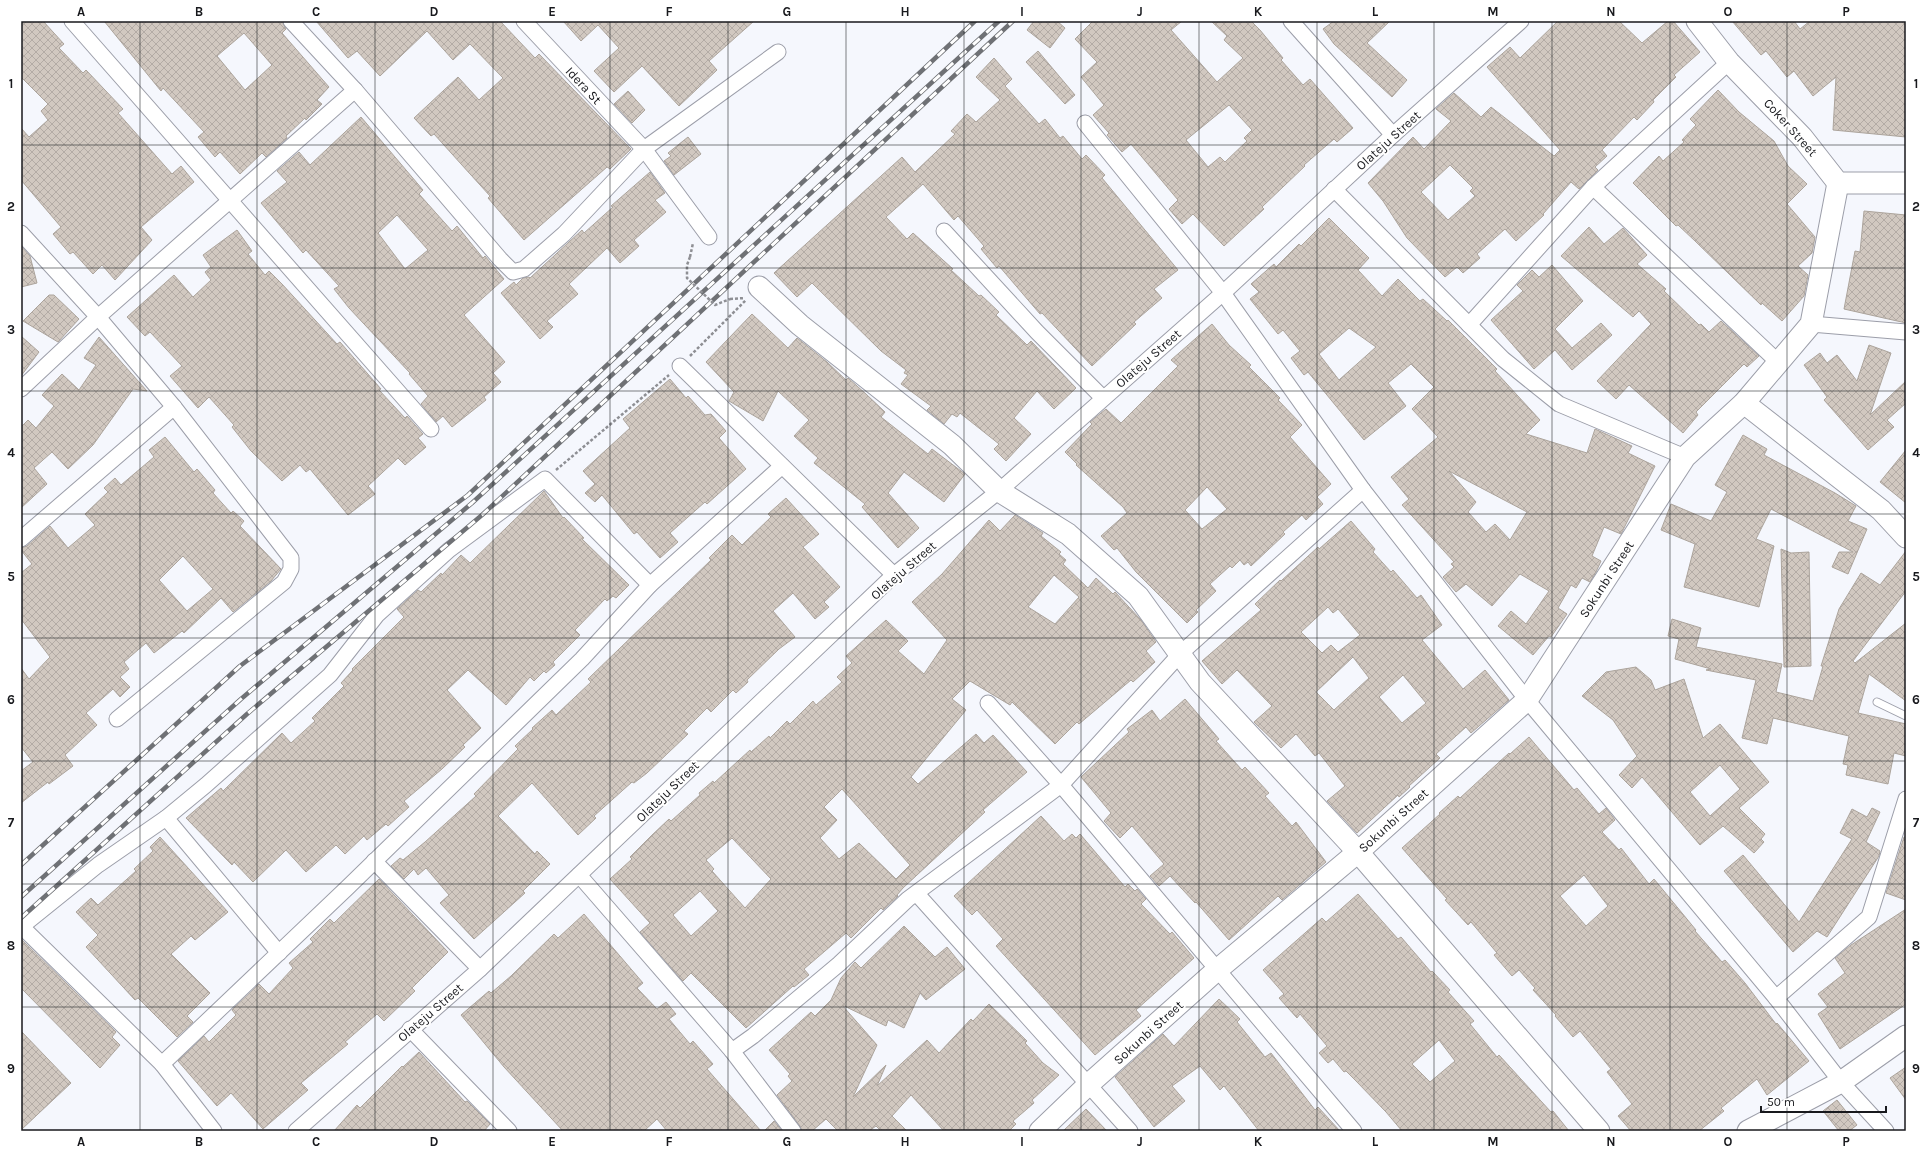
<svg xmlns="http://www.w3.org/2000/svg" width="1927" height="1152" viewBox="0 0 1927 1152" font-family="Karla,sans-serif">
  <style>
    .building { fill: url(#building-cross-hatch); stroke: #aca49c; fill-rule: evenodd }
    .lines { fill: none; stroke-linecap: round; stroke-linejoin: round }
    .lane-casing { stroke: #9c9ea9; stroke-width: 9 }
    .street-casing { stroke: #9c9ea9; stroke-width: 17 }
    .secondary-casing { stroke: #9c9ea9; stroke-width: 23 }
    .path { stroke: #8e8f94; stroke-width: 2.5; stroke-dasharray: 3 2; stroke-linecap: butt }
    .lane { stroke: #fff; stroke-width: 7 }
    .street { stroke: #fff; stroke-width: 15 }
    .secondary { stroke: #fff; stroke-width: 21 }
    .rail-casing { stroke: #6f7175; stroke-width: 4.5 }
    .rail { stroke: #fff; stroke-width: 3; stroke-dasharray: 9; stroke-linecap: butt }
    .path-bridge { stroke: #8e8f94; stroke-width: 2.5; stroke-dasharray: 3 2; stroke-linecap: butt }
    .grid { fill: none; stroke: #18191d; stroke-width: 1; stroke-opacity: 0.55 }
    .labels { text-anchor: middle; stroke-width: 4; stroke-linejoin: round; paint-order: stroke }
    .street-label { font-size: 13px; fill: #18191d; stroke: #fff }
    .neatline { fill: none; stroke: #18191d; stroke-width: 1.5 }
    .grid-label { font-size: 13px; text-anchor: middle; font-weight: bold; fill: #18191d }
  </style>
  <defs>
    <pattern id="building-cross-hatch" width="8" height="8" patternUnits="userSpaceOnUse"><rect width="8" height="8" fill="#d1c8c0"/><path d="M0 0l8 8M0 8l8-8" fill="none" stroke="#b3aba5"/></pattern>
  </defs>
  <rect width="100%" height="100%" fill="#f5f7fd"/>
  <g class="building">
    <polygon points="21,21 43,21 64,44 59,48 83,73 86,70 123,109 118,113 172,174 181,166 194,182 141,227 152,240 115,280 102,265 93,274 73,252 70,254 53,234 61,227 21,180 21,128 29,137 48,120 41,111 48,104 21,77"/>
    <path d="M104,21H282L286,29L282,33L329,87L317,100L322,104L306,120L305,118L286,136L287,138L266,157L262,153L240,174L220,152L215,157L198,137L204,132L163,88L161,91ZM244,33L272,65L245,90L217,56Z"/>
    <polygon points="316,21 500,21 535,58 539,54 631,149 610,169 607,167 524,240 488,198 490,196 461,164 434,134 431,136 414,118 458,77 479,100 503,78 470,44 453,60 427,31 380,76 357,51 348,58"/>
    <polygon points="563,21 754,21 709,61 717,70 679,106 642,66 614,92 594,71 619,48 598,25 581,41"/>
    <polygon points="1034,21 1057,21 1065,28 1050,48 1027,30"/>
    <path d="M1093,21H1182L1171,30L1217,82L1243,58L1224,40L1227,36L1211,21H1251L1260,30L1283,58L1281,60L1303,85L1310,79L1353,128L1337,142L1334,139L1304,165L1305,166L1262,207L1264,209L1224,246L1193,214L1182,224L1169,209L1178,200L1131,144L1122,152L1107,135L1109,133L1093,115L1104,105L1081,77L1097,62L1075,39ZM1229,105L1252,130L1244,138L1247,141L1225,162L1220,157L1208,167L1186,140Z"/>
    <polygon points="1334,21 1390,21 1367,43 1407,80 1392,97 1334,44 1323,29"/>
    <path d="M1558,21H1619L1642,43L1668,21H1673L1700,52L1674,75L1676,77L1653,100L1654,102L1637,120L1634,117L1602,150L1607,156L1595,167L1598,170L1579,189L1571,182L1543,214L1544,215L1516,241L1505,229L1477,254L1480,258L1463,273L1457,267L1445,277L1407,238L1383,201L1368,183L1413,137L1424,149L1451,121L1436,109L1454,93L1481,117L1491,107L1554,156L1560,150L1487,67L1510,47L1520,58ZM1450,165L1473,188L1470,191L1475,196L1448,220L1421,192Z"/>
    <polygon points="1732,21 1794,21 1800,29 1810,21 1906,21 1906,137 1833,130 1836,77 1813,96 1794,71 1787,77 1766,51 1761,55"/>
    <polygon points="1038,51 1075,95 1065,104 1026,62"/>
    <polygon points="994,58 1012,79 1005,86 1039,124 1045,119 1060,138 1063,136 1082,159 1086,155 1105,175 1102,178 1178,270 1154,289 1162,298 1134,322 1136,324 1092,366 1042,313 1040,314 999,266 997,268 981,249 984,246 958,216 954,220 923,184 886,217 907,239 913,233 953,269 951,270 979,296 981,295 999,312 996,315 1027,345 1031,341 1076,388 1054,409 1037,391 1014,418 1031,434 1006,461 994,449 999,444 960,413 957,417 952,414 944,424 927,410 931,406 901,384 908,375 904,373 906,370 881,351 812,283 797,297 774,273 902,157 915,172 955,134 951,131 967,114 976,122 1000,100 976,77"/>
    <polygon points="1718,90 1739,112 1774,141 1788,166 1807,184 1787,204 1815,237 1812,253 1798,266 1808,275 1804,296 1782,321 1762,303 1761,305 1695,241 1678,225 1676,226 1633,183 1659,156 1663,161 1684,142 1682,140 1696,125 1690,119"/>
    <polygon points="628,91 645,110 632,123 614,104"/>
    <path d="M361,117L423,190L419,194L452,231L457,226L483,258L485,256L504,279L464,315L505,362L493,373L501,382L484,397L486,400L452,427L443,416L436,422L421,404L428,396L409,374L410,373L349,308L334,289L339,286L306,250L303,253L261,203L287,182L277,171L299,152L310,165ZM397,215L428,250L405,269L378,233Z"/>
    <polygon points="688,137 701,154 674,175 664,161 671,156 668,153"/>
    <polygon points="650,172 665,193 655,200 666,212 634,240 639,246 620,263 607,248 569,284 578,294 547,321 553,327 540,339 501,293 514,282 516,285 523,278 529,277 530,278 582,230 584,233 613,207 611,206"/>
    <polygon points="1864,211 1906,215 1906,323 1844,309 1855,251 1860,252"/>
    <path d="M1329,218L1369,258L1358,270L1382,296L1398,279L1420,301L1423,299L1447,321L1448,320L1497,369L1495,371L1540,420L1526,434L1587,453L1595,429L1632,446L1628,453L1655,466L1621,534L1604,527L1592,556L1601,561L1596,572L1590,582L1582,578L1576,588L1571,585L1558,608L1567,614L1551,637L1549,636L1533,655L1498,626L1511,611L1526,624L1549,591L1520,574L1492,606L1466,584L1456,592L1443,577L1454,567L1451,564L1454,562L1402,505L1409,499L1391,477L1438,437L1412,409L1434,387L1411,364L1388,383L1406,406L1364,440L1308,372L1304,375L1291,358L1300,351L1283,330L1278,334L1250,299L1259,292L1251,284L1274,264L1276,267L1299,244L1301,246ZM1349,328L1376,347L1339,380L1319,354ZM1449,471L1527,512L1510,540L1495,524L1486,532L1468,512L1476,502Z"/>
    <polygon points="1589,227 1604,244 1623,228 1647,255 1637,264 1666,289 1664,291 1699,325 1701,324 1709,332 1721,321 1759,356 1747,367 1744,364 1696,412 1698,415 1683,433 1629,385 1616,399 1597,381 1651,324 1639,311 1633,317 1561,256"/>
    <polygon points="237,230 252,251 248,254 265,275 269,271 282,284 337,344 340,342 381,389 379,390 405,418 407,416 423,434 418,438 426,447 405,465 398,458 368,486 375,494 348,515 310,469 306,472 300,465 282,481 251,451 232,427 234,425 209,397 198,408 170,376 182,366 150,332 145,336 127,317 174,275 193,297 211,280 205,272 211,267 203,255"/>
    <polygon points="21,246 30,256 37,283 21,287"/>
    <polygon points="1552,265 1583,301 1555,329 1572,348 1601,323 1612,335 1572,370 1555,350 1534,369 1491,320 1523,291 1517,285 1532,270 1539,277"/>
    <polygon points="49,295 54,295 79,319 58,342 23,321"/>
    <polygon points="752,314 788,348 797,338 827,362 846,380 848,378 866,394 885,412 881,417 928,454 932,449 965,474 944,502 904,472 888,493 919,528 898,548 862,507 865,504 814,463 818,458 794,436 809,420 778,391 763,421 729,401 734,392 706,362"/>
    <path d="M1212,324L1229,345L1251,365L1249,367L1280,398L1278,400L1302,425L1290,437L1331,484L1317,497L1323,504L1306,520L1302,515L1283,532L1285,534L1251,566L1248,562L1244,565L1240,560L1232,568L1230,566L1210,584L1216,591L1196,610L1198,612L1187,623L1136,572L1117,548L1114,550L1101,536L1127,513L1123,507L1076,465L1077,464L1065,452L1092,424L1090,422L1106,409L1121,423L1178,366L1171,360ZM1207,487L1227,509L1202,529L1185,510Z"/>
    <polygon points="21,336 39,352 21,376"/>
    <polygon points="99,337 147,391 133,389 93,445 68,469 52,452 34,468 47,484 21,508 21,427 28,420 36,428 54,406 42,395 62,374 79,390 96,365 84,358"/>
    <polygon points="1869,345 1891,353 1870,415 1906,381 1906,403 1887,420 1894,427 1868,450 1824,400 1827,397 1804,365 1820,353 1827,363 1837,355 1857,381"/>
    <polygon points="670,379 686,398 688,396 705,415 711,414 726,431 719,438 746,469 707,504 705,502 670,533 678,542 660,558 637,532 634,534 602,495 595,502 585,493 595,484 583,471 630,428 623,419"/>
    <polygon points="1743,435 1767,449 1764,455 1835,493 1856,506 1848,521 1867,529 1848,574 1832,567 1839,552 1853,552 1771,509 1756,539 1774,546 1759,607 1684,587 1695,544 1661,530 1671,504 1711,521 1727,492 1715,485"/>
    <path d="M165,437L194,472L197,469L215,490L213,493L231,513L233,511L244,521L240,526L281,569L271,581L233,612L221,598L184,633L182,631L154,653L146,643L124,662L129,669L120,677L130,687L120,697L113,689L86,713L97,725L65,755L73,766L49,784L48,782L21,803V771L33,762L21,747V668L29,679L50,657L21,619V573L32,564L21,550V548L27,546L50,526L68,548L95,525L85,514L108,492L104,488L115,478L121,485L154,457L149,450ZM183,556L213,589L187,611L159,580Z"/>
    <polygon points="1906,450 1906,503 1880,482"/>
    <polygon points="544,491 563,518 564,517 584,538 582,539 629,585 616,598 613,596 607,601 605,599 575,630 580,635 553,662 555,665 546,673 544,671 534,681 530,677 506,705 468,670 447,690 481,728 463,745 465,747 442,769 404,801 409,807 388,826 386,824 367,840 364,836 345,854 336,845 306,872 286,850 253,882 234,862 232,865 186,818 221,788 223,791 282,733 291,743 315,721 312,718 344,686 341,683 353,670 352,669 404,617 397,609 418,590 421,592 441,573 442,575 461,555 470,563"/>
    <polygon points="786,498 819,534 803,547 840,587 824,602 829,607 815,619 793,593 773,611 795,637 779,649 747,680 748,682 736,693 733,690 711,712 707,708 684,731 688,734 647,773 634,783 632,782 594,816 596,818 578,835 532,783 498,816 535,854 537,851 550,864 523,891 525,893 474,939 440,903 449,895 426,868 418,875 414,869 404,879 391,866 400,858 403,860 425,842 476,796 474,794 518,749 515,746 533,729 532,728 552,710 556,715 591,682 588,679 711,560 709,558 732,535 742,545 771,517 768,514"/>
    <path d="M1015,515L1043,533L1041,536L1061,552L1059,554L1066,560L1063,564L1088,588L1096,578L1113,594L1115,592L1141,620L1156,642L1146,651L1155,662L1133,682L1131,680L1079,724L1077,722L1055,744L1012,702L1010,705L970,681L952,699L966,710L911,777L918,784L976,734L984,743L993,735L1027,772L983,810L985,812L903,888L897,895L898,896L883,910L881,908L851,938L846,933L804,969L809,975L794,987L793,986L746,1028L691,973L683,981L680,978L640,932L650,923L610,879L632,859L630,857L651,836L669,819L671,821L700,795L699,793L713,781L714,783L750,750L751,752L769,736L770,738L787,721L790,724L813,701L816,705L842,682L837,677L852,663L846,656L886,620L908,641L898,651L924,674L947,640L912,602L942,574L989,520L1000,531ZM1054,575L1079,597L1055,624L1028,607ZM842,789L910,865L896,879L859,843L839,859L820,838L837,820L824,807ZM732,838L771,879L745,908L712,871L714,869L706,860ZM700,891L718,911L691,936L673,915Z"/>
    <path d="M1351,521L1375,549L1373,552L1391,572L1393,570L1417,598L1421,595L1442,625L1422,640L1463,689L1485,670L1509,700L1471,733L1466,727L1436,754L1440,758L1409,786L1410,787L1399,797L1398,795L1357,833L1327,801L1345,786L1319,753L1315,756L1296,734L1281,748L1254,722L1272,706L1237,670L1222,684L1202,661L1261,610L1255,604L1280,580L1281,581L1318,547L1319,549ZM1328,607L1333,613L1338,609L1360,635L1338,652L1331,645L1322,653L1301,632ZM1353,657L1369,678L1334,710L1316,692ZM1403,675L1426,703L1402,723L1379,697Z"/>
    <polygon points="1781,549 1791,553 1809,552 1811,666 1784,667"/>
    <polygon points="1906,551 1906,591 1853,661 1855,663 1906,623 1906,701 1869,674 1858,713 1906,724 1906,756 1894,753 1888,784 1846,775 1848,765 1843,764 1849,736 1773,718 1767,744 1742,738 1756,680 1706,670 1711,669 1675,659 1679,639 1668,636 1672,619 1701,628 1696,647 1782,664 1776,692 1813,701 1823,666 1821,666 1839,609 1861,573 1880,585"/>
    <path d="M1636,667L1651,680L1655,690L1684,679L1703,738L1720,724L1769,782L1739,808L1765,834L1761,839L1764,842L1754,853L1723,826L1700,845L1642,777L1632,788L1619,775L1637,756L1613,720L1582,696L1606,672ZM1720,765L1740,789L1710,816L1690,792Z"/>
    <polygon points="1185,699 1219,739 1216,741 1242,770 1245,767 1269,793 1265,796 1292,826 1296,822 1326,862 1282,900 1278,896 1229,940 1196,902 1195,903 1170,876 1159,886 1150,876 1164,864 1132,826 1120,838 1104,821 1111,813 1081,777 1129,732 1127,729 1152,710 1160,721"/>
    <path d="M1529,737L1574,790L1577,788L1599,814L1606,808L1615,820L1602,832L1619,850L1621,848L1649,884L1654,879L1696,930L1695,931L1722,962L1725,960L1745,983L1776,1024L1777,1023L1809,1061L1767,1095L1757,1079L1721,1108L1724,1111L1699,1131H1631L1618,1116L1632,1104L1607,1072L1611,1069L1580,1031L1573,1037L1555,1016L1556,1015L1533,990L1535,988L1519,970L1512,976L1494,955L1497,953L1471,922L1468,925L1445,900L1447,899L1402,848L1440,814L1439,813L1458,796L1460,798L1509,753L1510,754ZM1584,875L1608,906L1586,926L1560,896Z"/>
    <polygon points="1872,808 1880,812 1866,842 1880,851 1879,856 1827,937 1817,931 1793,952 1724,871 1743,855 1799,922 1852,839 1840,833 1852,809 1867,817"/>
    <polygon points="1041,816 1064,841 1072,834 1076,838 1080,834 1125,887 1128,884 1135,891 1137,889 1146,899 1141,904 1170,934 1172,932 1194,958 1136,1010 1141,1016 1095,1055 996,946 1003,939 977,910 972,915 954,896"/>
    <polygon points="160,837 228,912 195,940 191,936 171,954 210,993 187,1016 193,1022 177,1037 138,998 135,1000 86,947 98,935 76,912 91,898 98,905 136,871 134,869 153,851 150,847"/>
    <polygon points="1904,837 1906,837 1906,900 1886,893"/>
    <polygon points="379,879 448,952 412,988 415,991 384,1021 377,1014 345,1042 348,1044 301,1083 308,1090 263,1129 231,1093 217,1106 178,1061 204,1036 209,1042 236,1015 232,1010 259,984 269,994 293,968 289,963 313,942 310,939 330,919 334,923"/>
    <path d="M1358,894L1398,939L1401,937L1431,972L1432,971L1450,990L1448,992L1474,1021L1470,1024L1497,1057L1499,1055L1551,1112L1553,1111L1569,1131H1402L1386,1112L1356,1081L1346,1071L1344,1072L1333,1059L1328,1063L1319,1053L1327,1046L1300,1014L1297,1018L1279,998L1284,994L1263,970L1322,918L1326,922ZM1439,1040L1455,1061L1430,1082L1412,1064Z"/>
    <polygon points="1906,909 1906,1004 1840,1049 1818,1014 1828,1007 1818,994 1845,973 1835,958 1851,945"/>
    <polygon points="584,914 643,983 637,988 657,1009 666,1002 676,1014 669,1019 690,1044 693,1041 713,1064 707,1069 761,1131 667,1131 657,1119 644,1131 563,1131 504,1067 461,1015 489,991 491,993 511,976 554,934 558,938"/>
    <polygon points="904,926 935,957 947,947 965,969 926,1000 920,993 904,1028 888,1020 886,1026 842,1005 877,1045 853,1097 886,1065 877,1086 927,1040 939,1053 971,1019 973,1021 989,1004 1027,1041 1025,1043 1043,1063 1059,1075 1032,1100 1034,1103 1013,1121 1016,1124 1009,1131 944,1131 911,1095 892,1116 907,1131 881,1131 876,1126 869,1131 838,1131 826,1119 812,1131 802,1131 800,1126 777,1095 792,1081 788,1076 790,1074 769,1050 811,1012 815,1016 831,1000 841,978 855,962 861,968"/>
    <polygon points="21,939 116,1032 112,1037 120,1045 100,1068 21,988"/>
    <polygon points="1219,999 1240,1019 1237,1022 1265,1057 1271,1053 1315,1110 1318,1107 1340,1131 1259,1131 1224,1086 1220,1090 1200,1066 1172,1086 1185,1101 1154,1127 1115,1077 1163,1034 1174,1046"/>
    <polygon points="21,1031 71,1083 21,1130"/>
    <polygon points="419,1052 465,1102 467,1101 490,1124 484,1131 334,1131 357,1105 360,1108 402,1066 403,1067"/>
    <polygon points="1906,1067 1906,1100 1890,1078"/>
    <polygon points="1837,1100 1857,1125 1849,1131 1839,1131 1823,1111"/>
    <polygon points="1086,1109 1107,1131 1063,1131"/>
    <polygon points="774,1121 782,1131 764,1131"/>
  </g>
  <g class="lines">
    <g class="lane-casing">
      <polyline id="lane" points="1877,702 1906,716"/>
    </g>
    <g class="street-casing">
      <g id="street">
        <polyline points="72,21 431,429"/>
        <polyline points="291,21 355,90 500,259 513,272 524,269 564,234 644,149 778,52"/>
        <polyline points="524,21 644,149 709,237"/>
        <polyline points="1291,21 1393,135"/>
        <polyline points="1085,123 1223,293 1363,490 1527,700 1776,998 1841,1082 1886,1131"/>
        <polyline points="1593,187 1778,362"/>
        <polyline points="1334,189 1503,359 1559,404 1685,457"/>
        <polyline points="944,231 1037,332 1103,398"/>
        <polyline points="21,233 98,317 174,407 291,558 291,569 284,582 117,719"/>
        <polyline points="1811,324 1906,332"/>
        <polyline points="1469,325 1593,187 1729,62"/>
        <polyline points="680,366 894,575"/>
        <polyline points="21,389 98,317 355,90"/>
        <polyline points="21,539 174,407"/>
        <polyline points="988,703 1061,785 1354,1131"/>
        <polyline points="166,818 279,953"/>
        <polyline points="374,861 480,969"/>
        <polyline points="579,875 732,1051 793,1131"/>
        <polyline points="917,894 1130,1131"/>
        <polyline points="21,927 98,865 166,818 206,785 330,675 377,615 449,550 545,479 650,585"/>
        <polyline points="22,927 162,1064 214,1131"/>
        <polyline points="1776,998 1869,917 1906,799"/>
        <polyline points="410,1029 509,1131"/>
        <polyline points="732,1051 753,1036 839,964 908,899 1061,785 1181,653 1363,490"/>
        <polyline points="162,1064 347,888 582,659 650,585 782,466"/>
        <polyline points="296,1131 480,969 894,575 999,491 1223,293 1393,135 1521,21"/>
      </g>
    </g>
    <g class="secondary-casing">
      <g id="secondary">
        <polyline points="1697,21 1729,62 1802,137 1838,183 1906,183"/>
        <polyline points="759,287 800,325 952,445 999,491 1068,534 1138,596 1200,682 1358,852 1599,1131"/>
        <polyline points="1744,403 1881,510 1906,537"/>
        <polyline points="1040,1131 1089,1084 1217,970 1358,852 1527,700 1685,457 1744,403 1811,324 1838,183"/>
        <polyline points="1748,1131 1841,1082 1906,1036"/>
      </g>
    </g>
    <g class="path">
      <polyline points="690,257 693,243"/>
      <polyline points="730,299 745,298"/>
      <polyline points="690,356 746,300"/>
      <polyline points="556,470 669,375"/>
    </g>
    <use href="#lane" class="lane"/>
    <use href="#street" class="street"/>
    <use href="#secondary" class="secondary"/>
    <g class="rail-casing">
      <g id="rail">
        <polyline points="21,865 240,666 468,495 975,21"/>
        <polyline points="21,897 241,699 472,503 999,21"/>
        <polyline points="21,918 247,714 482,515 1013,21"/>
      </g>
    </g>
    <use href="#rail" class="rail"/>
    <polyline class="path-bridge" points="690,257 687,265 687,278 715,305 730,299"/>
  </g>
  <path class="grid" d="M140,21V1131M257,21V1131M375,21V1131M493,21V1131M610,21V1131M728,21V1131M846,21V1131M964,21V1131M1081,21V1131M1199,21V1131M1317,21V1131M1434,21V1131M1552,21V1131M1670,21V1131M1787,21V1131M21,145H1906M21,268H1906M21,391H1906M21,514H1906M21,638H1906M21,761H1906M21,884H1906M21,1007H1906"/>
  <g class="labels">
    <g class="street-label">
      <text transform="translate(584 85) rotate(47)" y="5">Idera St</text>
      <text transform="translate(1791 127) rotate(48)" y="5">Coker Street</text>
      <text transform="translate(1388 140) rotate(-42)" y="5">Olateju Street</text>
      <text transform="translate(1148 358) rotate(-41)" y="5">Olateju Street</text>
      <text transform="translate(903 570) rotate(-41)" y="5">Olateju Street</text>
      <text transform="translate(1606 579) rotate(-57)" y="5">Sokunbi Street</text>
      <text transform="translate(667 791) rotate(-44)" y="5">Olateju Street</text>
      <text transform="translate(1393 820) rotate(-42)" y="5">Sokunbi Street</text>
      <text transform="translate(430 1012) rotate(-41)" y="5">Olateju Street</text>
      <text transform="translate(1148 1032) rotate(-42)" y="5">Sokunbi Street</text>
    </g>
  </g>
  <rect width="1927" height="1152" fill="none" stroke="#ffffff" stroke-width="44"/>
  <path d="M1761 1106v6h125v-6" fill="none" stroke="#18191d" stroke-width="2"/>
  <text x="1767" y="1106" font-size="12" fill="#18191d" stroke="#ffffff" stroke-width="3" paint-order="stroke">50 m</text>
  <rect x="22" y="22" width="1883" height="1108" class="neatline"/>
  <g class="grid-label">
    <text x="81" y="16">A</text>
    <text x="199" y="16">B</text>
    <text x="316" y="16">C</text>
    <text x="434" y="16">D</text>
    <text x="552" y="16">E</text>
    <text x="669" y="16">F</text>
    <text x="787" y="16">G</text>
    <text x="905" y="16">H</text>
    <text x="1022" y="16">I</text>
    <text x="1140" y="16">J</text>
    <text x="1258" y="16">K</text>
    <text x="1375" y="16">L</text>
    <text x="1493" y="16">M</text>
    <text x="1611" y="16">N</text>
    <text x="1728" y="16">O</text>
    <text x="1846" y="16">P</text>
    <text x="11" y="88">1</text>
    <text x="1916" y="88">1</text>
    <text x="11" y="211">2</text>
    <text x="1916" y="211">2</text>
    <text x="11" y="334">3</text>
    <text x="1916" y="334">3</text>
    <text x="11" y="457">4</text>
    <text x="1916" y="457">4</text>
    <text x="11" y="581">5</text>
    <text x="1916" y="581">5</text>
    <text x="11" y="704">6</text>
    <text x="1916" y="704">6</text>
    <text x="11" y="827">7</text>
    <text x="1916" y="827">7</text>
    <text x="11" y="950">8</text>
    <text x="1916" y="950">8</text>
    <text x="11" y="1073">9</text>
    <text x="1916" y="1073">9</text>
    <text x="81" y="1146">A</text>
    <text x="199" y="1146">B</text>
    <text x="316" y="1146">C</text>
    <text x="434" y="1146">D</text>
    <text x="552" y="1146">E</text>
    <text x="669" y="1146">F</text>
    <text x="787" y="1146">G</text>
    <text x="905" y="1146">H</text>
    <text x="1022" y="1146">I</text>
    <text x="1140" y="1146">J</text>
    <text x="1258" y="1146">K</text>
    <text x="1375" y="1146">L</text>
    <text x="1493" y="1146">M</text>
    <text x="1611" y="1146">N</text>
    <text x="1728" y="1146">O</text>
    <text x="1846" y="1146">P</text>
  </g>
</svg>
